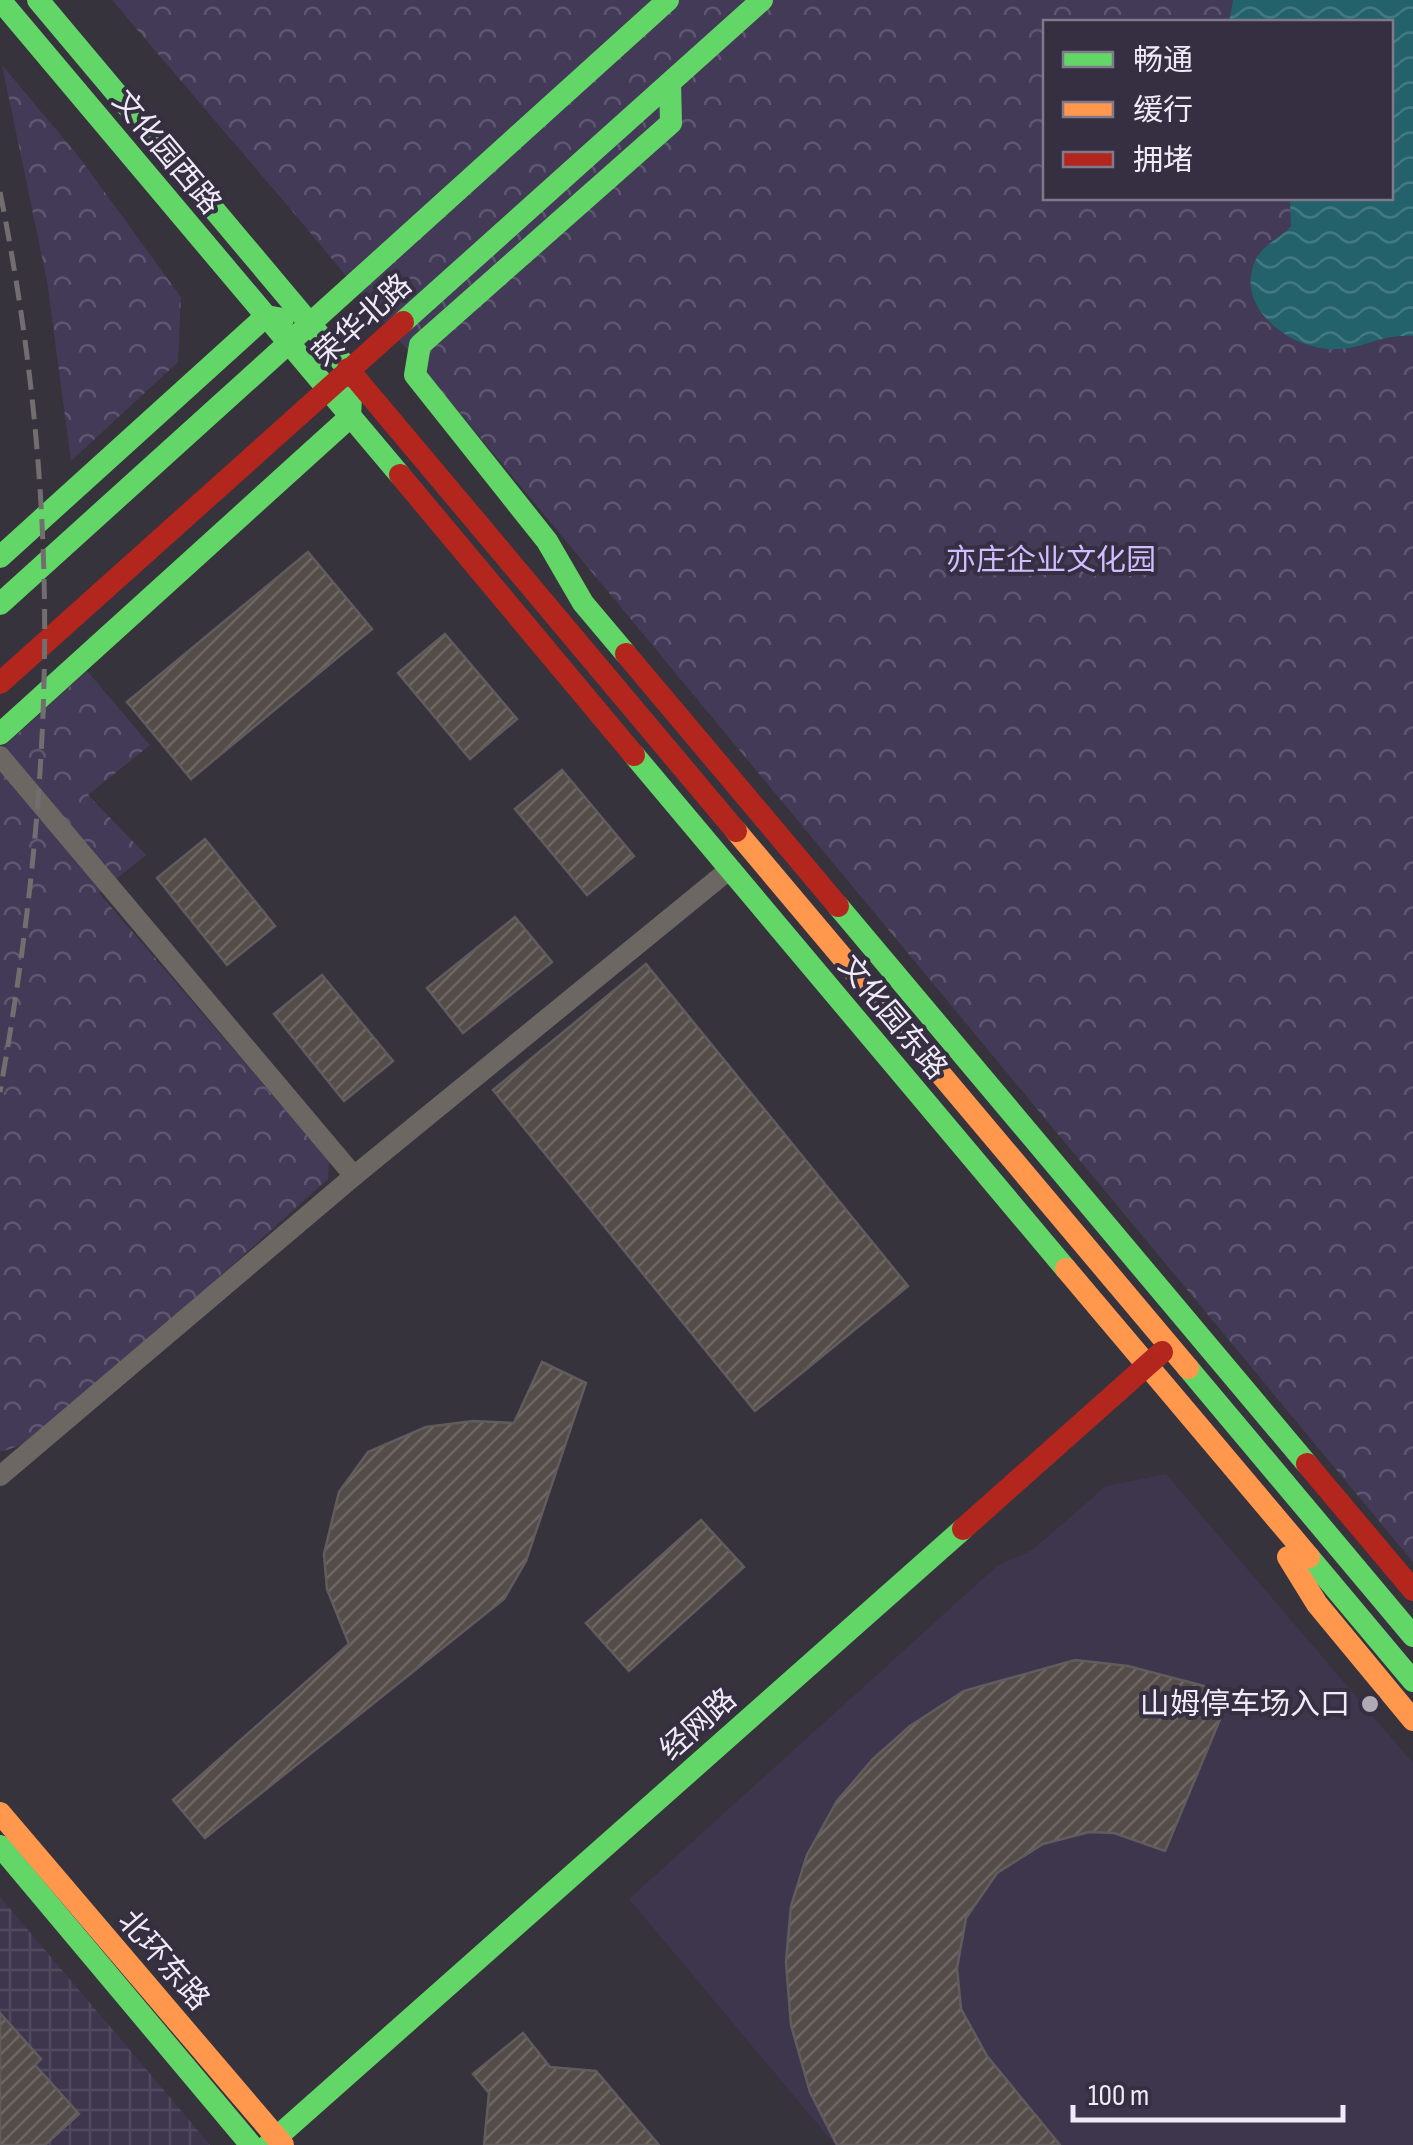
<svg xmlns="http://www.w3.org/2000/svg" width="1413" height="2145" viewBox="0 0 1413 2145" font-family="'Sofia Sans Condensed','Noto Sans SC',sans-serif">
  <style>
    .built { fill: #3d364d }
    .industrial { fill: url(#industrial-grid) }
    .park { fill: url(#park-crowns); fill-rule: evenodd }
    .water { fill: url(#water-waves) }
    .building { fill: url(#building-hatch); stroke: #615c5d; stroke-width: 2.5 }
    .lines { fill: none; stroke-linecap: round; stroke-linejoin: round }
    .street { stroke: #6d6764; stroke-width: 20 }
    .fast { stroke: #63d668; stroke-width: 22 }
    .slow { stroke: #ff974d; stroke-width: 22 }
    .jam { stroke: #b3261e; stroke-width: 22 }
    .rail { stroke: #726e6f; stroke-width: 5; stroke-dasharray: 20 10; stroke-linecap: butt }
    .poi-dot { fill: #aeabb6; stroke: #352f41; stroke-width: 4 }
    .labels { text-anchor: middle; stroke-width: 8; stroke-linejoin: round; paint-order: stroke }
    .street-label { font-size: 30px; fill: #eeebf7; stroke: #352f41 }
    .park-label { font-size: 30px; fill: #d0bcfe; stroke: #352f41 }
    .poi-label { font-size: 30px; fill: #eeebf7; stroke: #352f41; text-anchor: end }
  </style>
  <defs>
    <pattern id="industrial-grid" width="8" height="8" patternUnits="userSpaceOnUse" patternTransform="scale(2.5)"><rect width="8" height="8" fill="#3d364d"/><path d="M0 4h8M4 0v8" fill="none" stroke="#504a5f"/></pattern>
    <pattern id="park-crowns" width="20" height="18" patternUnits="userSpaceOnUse" patternTransform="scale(2.5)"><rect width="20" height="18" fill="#433a57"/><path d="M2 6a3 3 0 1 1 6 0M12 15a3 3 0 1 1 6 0" fill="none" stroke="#5e5770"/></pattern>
    <pattern id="water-waves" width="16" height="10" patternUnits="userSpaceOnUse" patternTransform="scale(2.5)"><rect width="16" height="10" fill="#23626b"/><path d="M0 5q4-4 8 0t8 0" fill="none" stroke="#437981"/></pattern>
    <pattern id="building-hatch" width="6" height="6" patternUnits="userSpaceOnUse" patternTransform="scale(2.5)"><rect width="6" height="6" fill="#544c48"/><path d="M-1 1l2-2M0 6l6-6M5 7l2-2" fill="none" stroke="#6d6663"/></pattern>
  </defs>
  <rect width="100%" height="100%" fill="#36333d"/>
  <polygon class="built" points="1166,1474 1413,1763 1413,2145 835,2145 629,1899 997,1566 1032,1550 1106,1486"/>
  <polygon class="industrial" points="0,1897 168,2095 210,2145 0,2145"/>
  <g class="park">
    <path d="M112,0H1413V1562L293,212ZM1046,22H1390V198H1046Z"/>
    <polygon points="2,65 79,157 181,297 178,362 71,461 47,281"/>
    <polygon points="87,671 150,745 88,795 146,855 99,893 329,1161 328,1179 38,1440 0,1452 0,750"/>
  </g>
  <path class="water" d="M1233,0H1413V336C1381,334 1366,348 1338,349C1294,352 1230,308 1257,257C1265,243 1281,238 1291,226L1290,198H1390V22H1229Z"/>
  <g class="building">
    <polygon points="308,552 372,629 191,779 127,702"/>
    <polygon points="445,634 517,719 470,759 398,673"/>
    <polygon points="562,770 634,856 587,895 515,809"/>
    <polygon points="205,839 275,926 227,965 157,878"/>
    <polygon points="515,917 552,962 463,1033 427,988"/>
    <polygon points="646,964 908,1286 755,1411 493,1090"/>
    <polygon points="322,975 393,1061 344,1101 274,1014"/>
    <polygon points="542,1362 586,1383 526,1561 504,1599 205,1838 173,1800 349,1644 327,1589 324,1554 339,1492 368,1452 426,1427 473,1421 514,1423"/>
    <polygon points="701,1520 744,1567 629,1671 586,1623"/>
    <polygon points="1075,1660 1128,1666 1231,1693 1165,1851 1114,1833 1089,1832 1043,1844 997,1873 966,1918 957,1968 961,2009 987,2056 1060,2145 837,2145 810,2092 791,2025 786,1962 791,1906 807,1855 837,1801 873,1759 910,1726 964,1691"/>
    <polygon points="0,2013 41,2059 35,2065 79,2114 45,2145 0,2145"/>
    <polygon points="523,2033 550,2067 596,2071 659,2145 484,2145 489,2093 473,2074"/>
  </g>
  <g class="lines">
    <g class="street">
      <polyline points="0,756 354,1176"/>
      <polyline points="0,1476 354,1176 730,869"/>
    </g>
    <g class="fast">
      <polyline points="0,0 400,475"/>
      <polyline points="38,0 348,369"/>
      <polyline points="403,322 762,0"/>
      <polyline points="0,557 266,316 283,319"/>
      <polyline points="0,604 668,0"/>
      <polyline points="626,654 583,603 547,541 415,375 420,345 671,123 670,83"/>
      <polyline points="0,734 350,417 351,397"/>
      <polyline points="634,755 1066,1269"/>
      <polyline points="838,906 1307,1464"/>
      <polyline points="1188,1368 1413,1636"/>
      <polyline points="1309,1557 1413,1681"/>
      <polyline points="0,1846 251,2145"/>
      <polyline points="268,2145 963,1529"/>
    </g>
    <g class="slow">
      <polyline points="736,831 1188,1368"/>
      <polyline points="1066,1269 1309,1557"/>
      <polyline points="1288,1557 1317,1604 1413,1720"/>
      <polyline points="0,1813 283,2145"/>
    </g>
    <g class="jam">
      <polyline points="348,369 736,831"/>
      <polyline points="400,475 634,755"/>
      <polyline points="626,654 838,906"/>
      <polyline points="0,683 403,322"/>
      <polyline points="1307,1464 1413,1590"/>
      <polyline points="963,1529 1162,1352"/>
    </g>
    <path class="rail" d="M0,192C63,507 56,777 0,1092"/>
  </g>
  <circle class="poi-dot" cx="1370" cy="1704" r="10"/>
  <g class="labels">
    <g class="street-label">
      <text transform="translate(167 152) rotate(50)" y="10">文化园西路</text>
      <text transform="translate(362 320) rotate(-42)" y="10">荣华北路</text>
      <text transform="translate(893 1017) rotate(50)" y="10">文化园东路</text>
      <text transform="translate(698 1724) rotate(-42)" y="10">经网路</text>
      <text transform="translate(164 1960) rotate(49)" y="10">北环东路</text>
    </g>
    <g class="park-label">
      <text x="1051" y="570">亦庄企业文化园</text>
    </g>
    <g class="poi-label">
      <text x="1350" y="1714">山姆停车场入口</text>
    </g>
  </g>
  <rect x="1043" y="20" width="350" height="180" fill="#352f41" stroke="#7f7a8a" stroke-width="2.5"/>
  <rect x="1063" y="52" width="50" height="15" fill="#63d668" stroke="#7f7a8a" stroke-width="2.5"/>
  <text x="1133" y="70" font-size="30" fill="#eeebf7">畅通</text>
  <rect x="1063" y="102" width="50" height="15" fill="#ff974d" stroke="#7f7a8a" stroke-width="2.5"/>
  <text x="1133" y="120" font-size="30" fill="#eeebf7">缓行</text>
  <rect x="1063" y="152" width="50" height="15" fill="#b3261e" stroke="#7f7a8a" stroke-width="2.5"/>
  <text x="1133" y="170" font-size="30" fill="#eeebf7">拥堵</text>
  <path d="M1073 2105v15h270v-15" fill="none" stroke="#eeebf7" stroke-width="5"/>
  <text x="1088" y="2105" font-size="30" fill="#eeebf7" stroke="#352f41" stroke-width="8" paint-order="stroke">100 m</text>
</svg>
